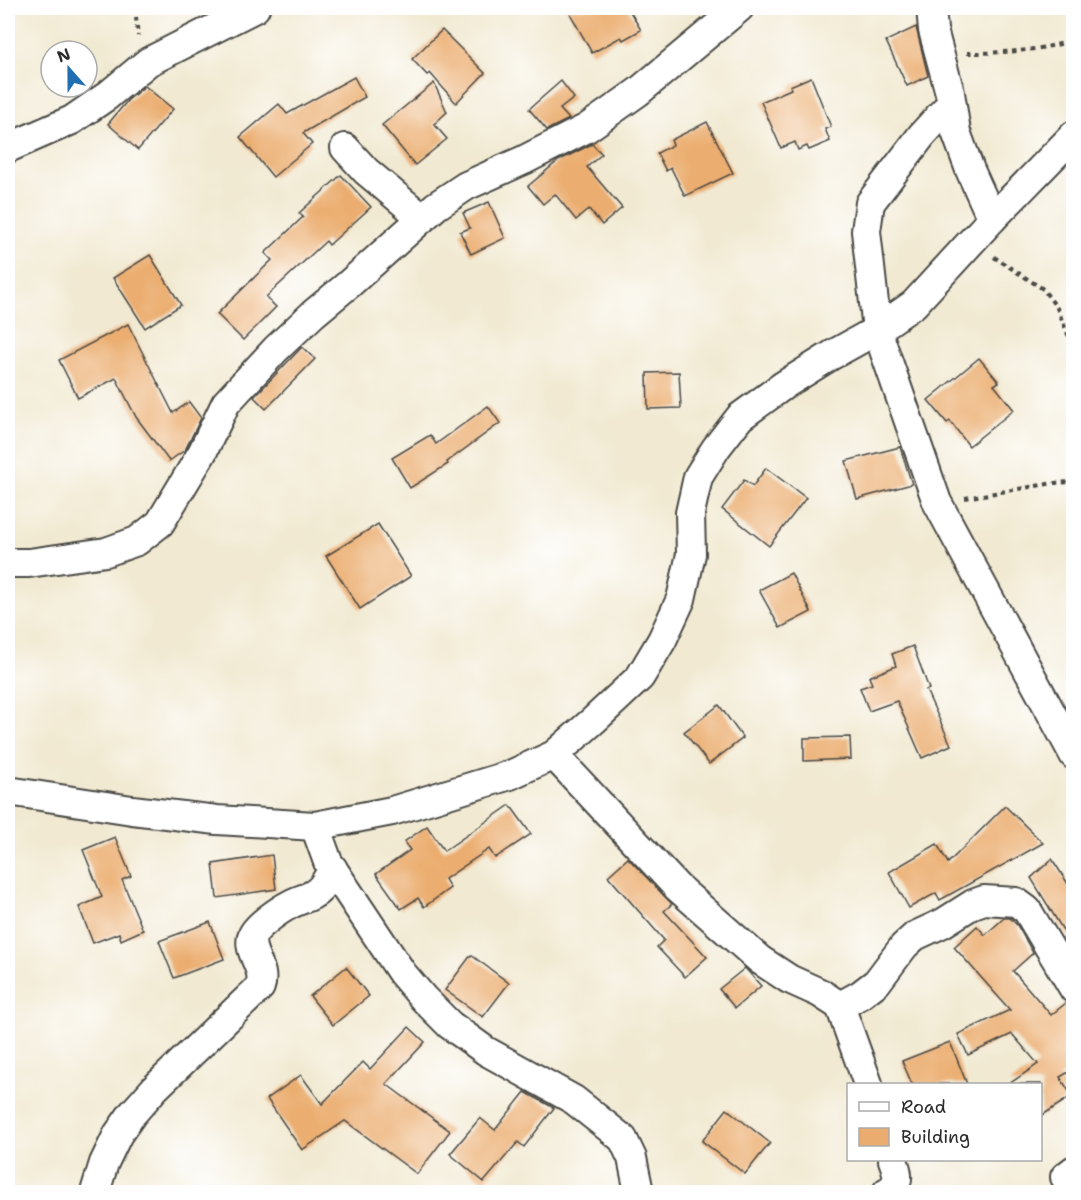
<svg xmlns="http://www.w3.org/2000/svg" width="1081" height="1200" viewBox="0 0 1081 1200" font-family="'Shantell Sans',sans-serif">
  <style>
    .building { fill: #ebad6f }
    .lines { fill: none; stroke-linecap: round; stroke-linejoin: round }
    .minor-casing { stroke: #494844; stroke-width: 32 }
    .path { stroke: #494844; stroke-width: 4; stroke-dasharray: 4.5 4.5; stroke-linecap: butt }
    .minor { stroke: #fff; stroke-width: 28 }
  </style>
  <rect width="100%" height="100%" fill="#fff"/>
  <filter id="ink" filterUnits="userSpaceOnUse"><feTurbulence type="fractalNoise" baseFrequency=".0167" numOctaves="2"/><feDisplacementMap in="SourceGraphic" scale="12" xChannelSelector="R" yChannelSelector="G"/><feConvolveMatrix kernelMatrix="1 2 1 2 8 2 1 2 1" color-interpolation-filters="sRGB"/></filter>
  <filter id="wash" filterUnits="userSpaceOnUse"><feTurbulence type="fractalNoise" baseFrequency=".008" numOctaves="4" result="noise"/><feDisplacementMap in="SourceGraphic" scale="24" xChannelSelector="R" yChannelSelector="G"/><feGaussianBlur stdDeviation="1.35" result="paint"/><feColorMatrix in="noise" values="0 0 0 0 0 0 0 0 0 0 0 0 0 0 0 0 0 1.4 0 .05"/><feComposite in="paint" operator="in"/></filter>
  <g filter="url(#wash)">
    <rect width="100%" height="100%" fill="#f1e9d1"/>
    <g id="blocks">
      <g class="building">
        <polygon points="567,8 628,8 641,30 623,40 621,37 592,53"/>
        <polygon points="916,27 928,76 907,86 886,41"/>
        <polygon points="442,30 485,73 456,103 430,73 427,75 412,59"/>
        <polygon points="354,77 365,97 303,133 312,144 273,177 240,137 279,104 287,114"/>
        <polygon points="811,77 831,127 825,129 830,141 809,150 807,146 798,150 795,142 781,148 761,102 791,89 790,86"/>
        <polygon points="561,81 574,98 560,109 569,119 547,130 529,109"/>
        <polygon points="434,83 447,112 434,124 447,139 415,165 382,125"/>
        <polygon points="145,86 173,109 138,150 108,124 128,100"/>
        <polygon points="707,122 733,173 685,196 671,168 666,171 657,153 673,145 671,140"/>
        <polygon points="592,144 602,154 587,167 622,208 602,225 589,209 576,220 555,194 543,204 528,186 558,161"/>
        <polygon points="341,175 371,207 329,245 326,241 266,297 276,307 243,340 217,314 272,260 265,253 303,217 299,213"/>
        <polygon points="489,202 505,238 471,254 460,232 470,228 463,213"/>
        <polygon points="150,255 181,305 145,328 113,278"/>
        <polygon points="128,324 173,413 189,402 201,418 185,450 169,461 136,417 116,378 78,398 59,360"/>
        <polygon points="302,347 315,359 266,409 254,397"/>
        <polygon points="979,358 999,382 994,385 1014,410 969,446 950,421 947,423 928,400"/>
        <polygon points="679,372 681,408 648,409 647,373"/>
        <polygon points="488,406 500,423 447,462 448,464 410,488 392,458 430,435 436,444"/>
        <polygon points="900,447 912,484 857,499 846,461"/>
        <polygon points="766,468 806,498 769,546 722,509 744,480 753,486"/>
        <polygon points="378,524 411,576 360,609 326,556"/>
        <polygon points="791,573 811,612 780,628 759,590"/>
        <polygon points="913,646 929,689 926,690 951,745 922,758 897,701 869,711 860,688 872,684 869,677 896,666 892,654"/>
        <polygon points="719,705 743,738 709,764 684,732"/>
        <polygon points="850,737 851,759 804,761 804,738"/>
        <polygon points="510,805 531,834 495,858 489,849 445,879 450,888 424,907 418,898 401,909 376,874 410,850 404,842 427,826 444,851"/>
        <polygon points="1005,806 1043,843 940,900 936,893 909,908 889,872 937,844 948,863"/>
        <polygon points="115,837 131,876 122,880 143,930 121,940 119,933 93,943 79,907 102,897 83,850"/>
        <polygon points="272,855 276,889 217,898 213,864"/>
        <polygon points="628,858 672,904 664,911 707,957 685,977 657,947 664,940 608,876"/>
        <polygon points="1052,859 1074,893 1074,948 1031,878"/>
        <polygon points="1004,918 1010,918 1017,925 1033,953 1013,971 1051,1015 1066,1003 1074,1005 1074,1069 1060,1077 1072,1096 1041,1116 1041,1084 1009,1084 1038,1064 1012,1034 968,1055 958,1034 1010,1010 954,947 977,926 985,935"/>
        <polygon points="210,922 224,959 174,978 159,941"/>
        <polygon points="471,955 509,983 483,1017 445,990"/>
        <polygon points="346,967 369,996 333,1025 310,996"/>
        <polygon points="745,968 761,986 735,1008 719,989"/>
        <polygon points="409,1027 425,1042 386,1084 450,1131 417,1174 345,1121 302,1150 267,1099 301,1075 322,1104 363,1062 370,1069"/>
        <polygon points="950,1042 967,1084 912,1084 902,1061"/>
        <polygon points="525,1092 554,1108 524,1147 518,1142 484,1182 450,1154 480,1118 495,1130"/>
        <polygon points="727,1109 770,1143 745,1174 702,1141"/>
      </g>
    </g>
  </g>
  <g filter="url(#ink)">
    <use href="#blocks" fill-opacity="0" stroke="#494844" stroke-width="1.5"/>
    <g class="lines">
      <g class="minor-casing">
        <g id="minor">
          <polyline points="931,8 933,30 950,93 956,132 970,170 992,219"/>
          <polyline points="952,107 944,111 922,135 870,203 866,231 877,330 937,502 1074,755"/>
          <polyline points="8,148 72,120 107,96 148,62 255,8"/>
          <polyline points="345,148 366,171 422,218"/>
          <polyline points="8,563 29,563 106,552 137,541 160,523 202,453 226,403 276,349 313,314 349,284 436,206 466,186 524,160 587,128 638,92 739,8"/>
          <polyline points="554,755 677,887 760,960 789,979 820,993 840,1006 868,1084"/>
          <polyline points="8,791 132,810 217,820 315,826 392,811 510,775 554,755 594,720 640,677 662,640 681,599 691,554 690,513 698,477 716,448 740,417 784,385 832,355 877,330 914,304 992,219 1074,135"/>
          <polyline points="315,826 328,862 402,973 424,999 450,1025 486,1051 574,1100 623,1139 632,1158 639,1192"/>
          <polyline points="840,1006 860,995 877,982 904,946 915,936 943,923 973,904 984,900 1016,902 1027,910 1074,989"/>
          <polyline points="1065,1177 1074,1170"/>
          <path d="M95,1192L104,1163L118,1134L132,1114L155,1088L260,987C267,968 247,953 252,937C254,927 281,909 291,904C300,899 313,897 320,889C325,884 329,875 333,869"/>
          <path d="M887,1192C901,1184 898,1173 893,1160"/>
        </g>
      </g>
      <g class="path">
        <polyline points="135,8 138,36"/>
        <path d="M967,53C1003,53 1039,51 1074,40"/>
        <polyline points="994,257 1043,289 1057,308 1074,349"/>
        <polyline points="965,498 1054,483 1074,482"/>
      </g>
      <use href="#minor" class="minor"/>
    </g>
  </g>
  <rect width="1081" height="1200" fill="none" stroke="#fff" stroke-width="30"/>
  <rect x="847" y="1083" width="195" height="78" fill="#ffffff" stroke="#aaaaaa" stroke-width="1.5"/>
  <rect x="859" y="1102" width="30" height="9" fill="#ffffff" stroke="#aaaaaa" stroke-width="1.5"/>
  <text x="901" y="1113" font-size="18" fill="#2b2b2b">Road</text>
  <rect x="859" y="1128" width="30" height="18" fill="#ebad6f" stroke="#aaaaaa" stroke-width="1.5"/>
  <text x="901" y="1143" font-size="18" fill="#2b2b2b">Building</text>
  <g transform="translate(69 69) rotate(339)"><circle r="28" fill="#ffffff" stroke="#aaaaaa" stroke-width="1.5"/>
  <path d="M0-4.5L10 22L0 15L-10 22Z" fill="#1f6fb2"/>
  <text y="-9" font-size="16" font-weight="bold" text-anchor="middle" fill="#2b2b2b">N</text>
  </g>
</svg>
